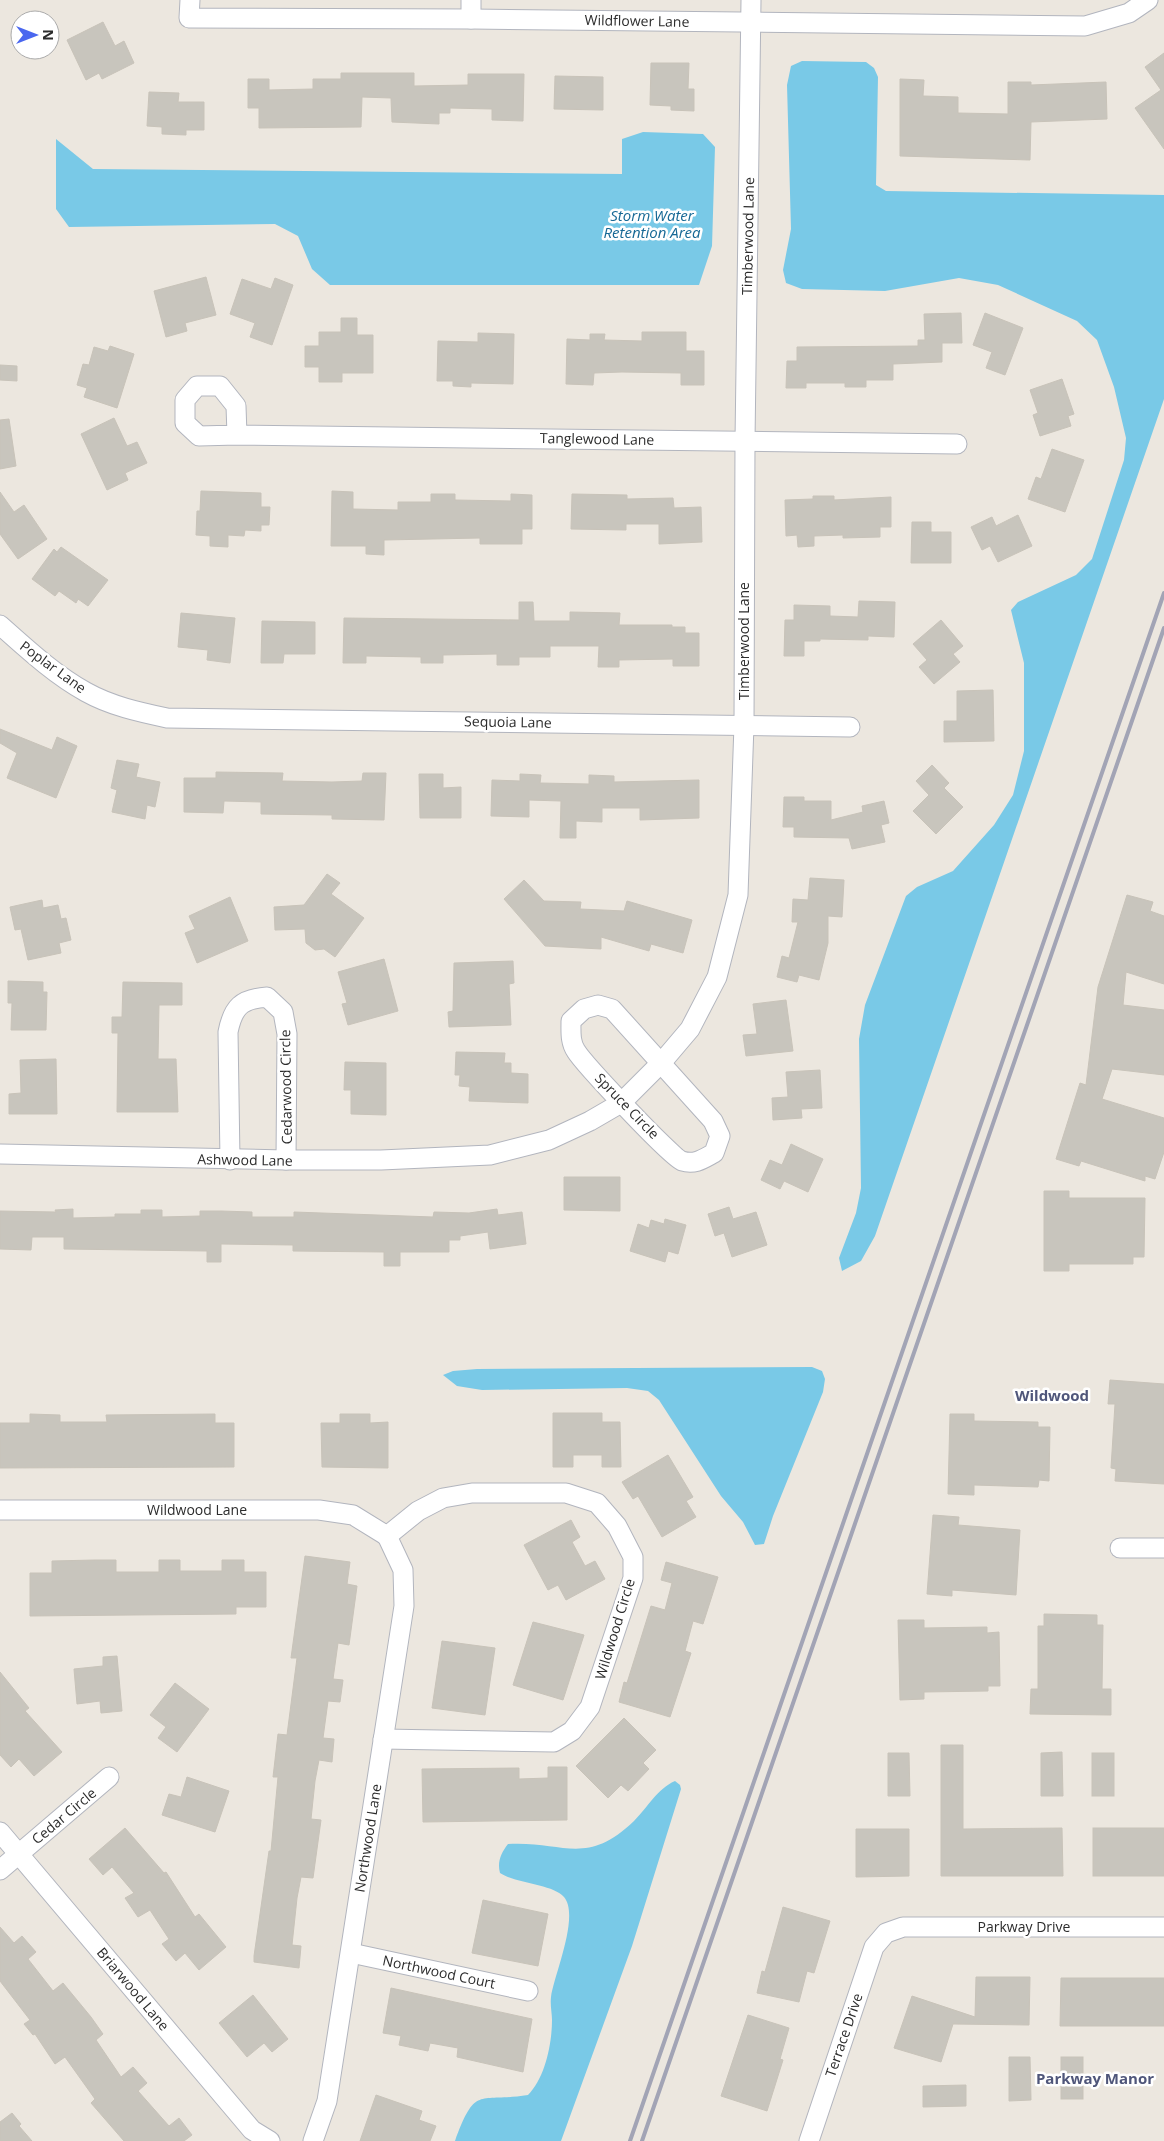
<svg xmlns="http://www.w3.org/2000/svg" width="1164" height="2141" viewBox="0 0 1164 2141" font-family="'Open Sans',sans-serif">
  <style>
    .water { fill: #79c9e7 }
    .building { fill: #c8c5bd; stroke: #c8c3b9 }
    .lines { fill: none; stroke-linecap: round; stroke-linejoin: round }
    .street-casing { stroke: #b2b5be; stroke-width: 21 }
    .street { stroke: #fff; stroke-width: 19 }
    .rail { stroke: #a2a4b5; stroke-width: 4 }
    .labels { text-anchor: middle; stroke-width: 5; stroke-linejoin: round; paint-order: stroke }
    .street-label { font-size: 14px; fill: #2c2c2c; stroke: #fff }
    .water-label { font-size: 15px; font-style: italic; fill: #166895; stroke: #fff }
    .neighbourhood-label { font-size: 15px; font-weight: bold; fill: #4f567a; stroke: #fff }
  </style>
  <rect width="100%" height="100%" fill="#ece7df"/>
  <g class="water">
    <polygon points="802,61 866,62 874,68 878,77 876,185 886,191 1164,195 1164,399 875,1236 861,1261 842,1271 839,1258 856,1213 861,1188 859,1039 865,1005 906,896 917,887 953,871 994,825 1013,795 1024,751 1024,663 1011,610 1018,602 1076,575 1092,559 1124,460 1126,438 1114,387 1097,340 1077,321 998,285 959,278 885,291 802,289 786,283 783,270 791,229 787,85 791,66"/>
    <polygon points="643,132 703,134 715,147 712,246 699,285 330,285 312,269 298,236 275,224 69,227 56,209 56,139 93,169 622,174 622,139"/>
    <polygon points="812,1367 822,1371 825,1379 823,1392 773,1516 764,1544 755,1545 743,1522 721,1496 659,1400 648,1391 627,1388 482,1390 457,1386 443,1375 453,1371 477,1369"/>
    <path d="M675,1781L680,1785L681,1789L632,1946L561,2141H455C476,2084 478,2103 528,2095C545,2078 552,2044 552,2020C552,2013 550,2005 551,1997C554,1975 580,1916 564,1897C553,1884 517,1884 500,1873C497,1862 501,1853 508,1844C564,1841 586,1867 634,1821C648,1807 657,1789 675,1781Z"/>
  </g>
  <g class="building">
    <polygon points="103,22 115,46 124,41 134,63 102,79 99,73 86,80 67,40"/>
    <polygon points="1164,53 1164,149 1135,108 1161,90 1145,67"/>
    <polygon points="651,63 689,63 688,89 694,89 694,111 671,110 671,106 650,105"/>
    <polygon points="341,73 414,73 414,86 468,85 468,74 524,74 523,121 492,120 492,109 450,108 450,113 439,113 439,124 392,122 391,98 362,97 361,127 259,128 259,108 248,108 248,79 269,79 269,90 313,89 313,79 341,79"/>
    <polygon points="555,76 603,77 603,110 554,109"/>
    <polygon points="900,79 924,80 923,96 958,97 958,113 1008,114 1008,82 1031,82 1031,85 1106,82 1107,119 1031,122 1030,160 900,156"/>
    <polygon points="149,92 179,93 178,102 204,102 204,130 186,130 186,135 162,134 162,127 147,126"/>
    <polygon points="206,277 216,315 185,323 187,331 166,337 154,291"/>
    <polygon points="275,278 293,285 272,345 250,337 255,323 230,314 242,279 271,289"/>
    <polygon points="961,313 962,343 942,343 942,362 893,364 893,380 866,380 866,387 845,387 845,383 806,383 806,388 786,388 787,361 797,361 797,347 918,346 918,340 925,340 924,314"/>
    <polygon points="985,313 1023,328 1005,375 986,368 992,352 973,345"/>
    <polygon points="341,318 357,318 357,335 373,335 373,373 342,373 342,382 319,382 319,367 305,367 305,346 319,346 319,332 341,332"/>
    <polygon points="642,332 686,332 686,351 704,351 704,385 681,385 681,373 622,372 594,373 593,385 566,384 567,339 590,340 590,334 605,334 604,340 642,341"/>
    <polygon points="478,333 514,334 513,384 471,383 471,387 453,386 453,381 437,381 438,341 478,342"/>
    <polygon points="110,346 134,354 117,408 84,397 87,388 77,385 83,364 89,365 94,347 108,351"/>
    <polygon points="0,365 17,366 17,381 0,380"/>
    <polygon points="1062,379 1074,414 1068,416 1071,426 1040,436 1033,415 1038,413 1030,390"/>
    <polygon points="114,418 127,446 137,442 147,463 125,473 128,480 107,490 81,434"/>
    <polygon points="9,419 16,466 0,469 0,420"/>
    <polygon points="1052,449 1084,460 1065,512 1028,499 1036,477 1041,479"/>
    <polygon points="201,491 261,493 261,507 270,507 269,525 261,525 261,531 245,530 244,536 228,535 228,547 210,546 210,536 196,535 197,511 200,511"/>
    <polygon points="332,491 353,492 353,509 398,510 398,502 431,502 431,494 455,494 455,500 511,501 511,494 532,495 532,529 522,529 522,544 480,544 480,538 384,540 384,555 366,554 366,546 331,546"/>
    <polygon points="0,492 14,512 24,505 47,539 18,559 0,534"/>
    <polygon points="572,494 627,495 627,499 673,498 674,508 701,507 702,542 659,544 659,524 626,524 626,530 571,529"/>
    <polygon points="813,496 834,496 834,500 891,497 891,527 880,527 880,537 843,538 843,535 814,536 814,546 798,547 797,535 786,536 785,500 813,499"/>
    <polygon points="1018,515 1032,546 998,562 990,546 982,550 971,527 992,517 996,526"/>
    <polygon points="912,522 931,522 931,532 951,532 951,563 911,563"/>
    <polygon points="61,547 108,580 88,606 78,599 76,603 59,591 55,596 32,579 54,549 57,552"/>
    <polygon points="859,601 895,602 894,637 868,636 868,640 820,639 820,641 804,641 804,656 784,656 785,620 794,620 794,605 830,606 830,616 858,617"/>
    <polygon points="519,602 533,602 534,621 570,621 570,612 620,613 619,625 672,625 672,627 685,627 685,633 699,633 699,666 673,666 673,659 619,660 619,667 598,667 599,646 550,646 550,657 519,657 519,665 497,665 497,654 443,655 443,663 421,663 421,657 366,656 366,663 343,663 344,618 519,620"/>
    <polygon points="181,613 235,618 230,663 207,660 208,650 178,647"/>
    <polygon points="941,620 963,646 953,654 960,662 934,684 919,667 927,660 913,644"/>
    <polygon points="262,621 315,622 315,654 284,654 283,663 261,663"/>
    <polygon points="993,690 994,741 944,742 944,721 957,721 957,691"/>
    <polygon points="0,729 52,750 57,737 77,746 56,798 7,778 17,753 0,743"/>
    <polygon points="117,760 139,764 136,777 160,782 155,807 147,805 145,819 112,812 117,790 111,788"/>
    <polygon points="932,765 949,783 944,788 963,807 936,834 913,811 929,795 916,781"/>
    <polygon points="216,772 283,773 282,781 332,782 362,781 363,773 386,773 384,820 332,819 332,815 261,814 261,802 224,801 223,813 184,812 184,778 216,778"/>
    <polygon points="419,774 443,774 443,788 461,787 461,818 420,818"/>
    <polygon points="520,774 541,775 540,783 589,784 589,775 614,776 614,782 699,780 699,818 640,820 640,808 602,808 602,822 576,821 576,838 560,838 561,801 529,800 529,817 491,816 492,780 520,781"/>
    <polygon points="784,797 804,797 804,801 831,801 831,820 863,812 862,806 884,801 889,823 881,825 885,842 852,849 849,838 794,837 794,827 783,827"/>
    <polygon points="327,874 340,883 331,894 364,918 335,957 324,949 315,950 306,943 305,929 275,930 274,907 304,905"/>
    <polygon points="810,878 844,880 842,917 828,916 828,943 819,980 799,975 797,982 777,977 782,956 789,958 798,922 792,922 793,899 808,900"/>
    <polygon points="524,880 544,901 581,902 580,909 624,911 627,901 692,920 683,953 651,944 649,951 601,937 601,949 545,946 504,899"/>
    <polygon points="1127,895 1153,902 1150,911 1164,916 1164,984 1126,972 1123,1005 1164,1010 1164,1075 1112,1069 1102,1099 1164,1118 1164,1152 1155,1179 1145,1176 1145,1181 1081,1161 1079,1166 1056,1159 1080,1083 1086,1085 1098,987"/>
    <polygon points="230,897 248,941 197,963 185,933 195,929 189,916"/>
    <polygon points="42,900 43,908 58,905 61,919 66,918 71,940 59,943 61,953 28,960 21,929 15,930 10,907"/>
    <polygon points="384,959 398,1011 348,1025 342,1004 347,1003 338,972"/>
    <polygon points="513,961 514,983 509,984 511,1025 449,1027 448,1012 453,1011 454,963"/>
    <polygon points="8,981 43,982 43,992 47,992 46,1030 11,1030 12,1003 8,1003"/>
    <polygon points="123,982 182,983 182,1005 159,1005 158,1059 176,1059 178,1112 117,1112 118,1033 112,1033 112,1017 122,1017"/>
    <polygon points="786,1000 793,1051 746,1056 743,1035 757,1034 753,1004"/>
    <polygon points="456,1052 505,1053 504,1063 511,1063 511,1073 528,1074 528,1103 469,1101 470,1087 459,1086 460,1075 455,1075"/>
    <polygon points="56,1059 57,1114 9,1114 9,1094 21,1093 20,1060"/>
    <polygon points="345,1062 386,1063 386,1115 351,1114 351,1090 344,1090"/>
    <polygon points="820,1070 822,1108 801,1109 802,1118 773,1120 772,1098 788,1097 786,1072"/>
    <polygon points="791,1144 823,1159 808,1192 784,1181 780,1189 761,1180 770,1160 782,1165"/>
    <polygon points="564,1177 620,1177 620,1211 564,1210"/>
    <polygon points="1044,1191 1069,1191 1069,1198 1145,1198 1144,1257 1133,1257 1133,1264 1069,1264 1069,1271 1044,1271"/>
    <polygon points="729,1207 733,1219 756,1212 767,1245 732,1257 724,1233 715,1236 708,1214"/>
    <polygon points="73,1209 73,1218 115,1217 115,1214 141,1214 141,1210 162,1210 162,1217 200,1216 200,1211 221,1211 252,1212 252,1217 294,1217 294,1212 433,1217 434,1212 469,1213 497,1209 498,1215 522,1212 526,1244 490,1249 488,1232 460,1236 460,1240 449,1240 449,1252 400,1252 400,1266 384,1266 384,1252 293,1251 293,1245 221,1244 221,1262 207,1262 207,1251 64,1249 64,1237 32,1237 31,1250 0,1249 0,1211 56,1212 55,1210"/>
    <polygon points="665,1219 686,1225 678,1254 668,1251 665,1262 630,1251 638,1224 649,1228 651,1220 664,1224"/>
    <polygon points="1110,1380 1164,1384 1164,1484 1115,1481 1116,1469 1111,1468 1115,1404 1108,1404"/>
    <polygon points="553,1413 602,1413 602,1422 620,1422 621,1467 602,1467 602,1455 573,1455 573,1467 553,1467"/>
    <polygon points="30,1414 60,1415 60,1422 107,1422 106,1415 215,1414 215,1423 234,1423 234,1467 0,1468 0,1423 30,1423"/>
    <polygon points="340,1414 370,1414 370,1423 388,1422 388,1468 322,1467 321,1423 340,1423"/>
    <polygon points="950,1414 974,1414 974,1421 1038,1422 1038,1427 1050,1427 1049,1481 1039,1480 1038,1487 974,1485 974,1495 948,1494"/>
    <polygon points="668,1455 693,1497 686,1501 696,1517 662,1537 638,1496 633,1499 622,1482"/>
    <polygon points="933,1515 959,1517 958,1525 1020,1530 1016,1595 952,1590 952,1596 927,1594"/>
    <polygon points="571,1520 580,1537 572,1542 585,1566 595,1561 605,1579 566,1600 558,1585 548,1590 524,1545"/>
    <polygon points="305,1556 350,1562 347,1584 357,1586 349,1645 338,1643 333,1679 343,1680 340,1702 328,1701 323,1738 334,1739 332,1762 319,1760 315,1781 311,1819 321,1820 313,1878 301,1877 297,1898 292,1945 301,1946 299,1968 254,1962 254,1956 269,1851 271,1851 278,1777 273,1777 278,1734 287,1735 297,1658 291,1658"/>
    <polygon points="95,1560 116,1560 116,1572 159,1572 159,1560 180,1560 180,1571 222,1571 222,1560 244,1560 244,1572 266,1572 266,1607 236,1607 236,1614 30,1616 30,1573 52,1573 52,1561"/>
    <polygon points="666,1562 718,1577 703,1624 693,1621 685,1651 691,1653 670,1717 619,1702 624,1682 627,1683 651,1606 665,1610 672,1583 661,1580"/>
    <polygon points="1044,1614 1097,1615 1097,1625 1103,1625 1102,1689 1111,1689 1111,1715 1030,1714 1031,1689 1038,1689 1038,1626 1044,1626"/>
    <polygon points="898,1620 924,1620 924,1628 987,1627 987,1633 999,1632 1000,1686 988,1686 988,1691 924,1692 924,1699 900,1700"/>
    <polygon points="533,1622 584,1635 563,1700 513,1685"/>
    <polygon points="442,1641 495,1648 485,1715 432,1708"/>
    <polygon points="117,1656 122,1711 101,1713 100,1701 77,1704 74,1669 103,1666 103,1657"/>
    <polygon points="0,1672 29,1708 25,1711 62,1752 34,1776 19,1759 11,1767 0,1755"/>
    <polygon points="175,1683 209,1709 177,1752 158,1738 166,1727 150,1715"/>
    <polygon points="624,1718 656,1750 643,1763 649,1769 628,1791 621,1785 608,1798 576,1766"/>
    <polygon points="941,1745 963,1745 963,1829 1062,1828 1063,1876 941,1876"/>
    <polygon points="1062,1752 1063,1796 1041,1796 1041,1753"/>
    <polygon points="888,1753 909,1753 910,1796 888,1796"/>
    <rect x="1092" y="1753" width="22" height="43"/>
    <polygon points="548,1767 567,1767 567,1820 423,1822 422,1769 519,1768 519,1779 548,1778"/>
    <polygon points="187,1777 229,1791 215,1832 162,1815 169,1794 181,1797"/>
    <polygon points="125,1828 164,1873 166,1872 195,1917 199,1914 226,1947 199,1970 185,1953 176,1961 162,1944 169,1939 150,1910 138,1917 125,1898 134,1893 112,1867 103,1875 89,1859"/>
    <rect x="1093" y="1828" width="71" height="48"/>
    <polygon points="856,1829 909,1829 909,1876 856,1877"/>
    <polygon points="483,1900 548,1914 538,1966 472,1953"/>
    <polygon points="783,1907 830,1921 814,1973 807,1971 799,2002 757,1993 762,1971 765,1972"/>
    <polygon points="0,1927 14,1943 22,1936 36,1952 28,1959 53,1991 63,1983 91,2017 103,2034 96,2040 121,2077 133,2067 147,2083 138,2091 169,2126 179,2118 192,2135 184,2141 124,2141 91,2103 95,2099 65,2057 55,2064 35,2034 33,2035 24,2024 30,2020 0,1981"/>
    <polygon points="976,1977 1030,1977 1029,2025 953,2024 941,2062 894,2048 912,1996 975,2017"/>
    <polygon points="1061,1978 1164,1978 1164,2026 1060,2026"/>
    <polygon points="391,1988 532,2019 523,2072 457,2057 458,2048 430,2043 428,2051 399,2045 401,2036 383,2033"/>
    <polygon points="253,1995 288,2039 272,2052 264,2043 247,2057 219,2023"/>
    <polygon points="748,2015 789,2028 780,2059 783,2060 767,2111 721,2096"/>
    <polygon points="1009,2057 1030,2057 1031,2100 1009,2101"/>
    <rect x="1061" y="2057" width="22" height="42"/>
    <polygon points="966,2085 966,2106 923,2107 923,2086"/>
    <polygon points="376,2095 422,2111 419,2120 436,2126 430,2141 360,2141"/>
    <polygon points="12,2113 21,2124 19,2126 32,2141 0,2141 0,2122"/>
  </g>
  <g class="lines">
    <g class="street-casing">
      <g id="street">
        <polyline points="190,0 189,18 471,19 1085,26 1129,13 1148,0"/>
        <polyline points="471,19 471,0"/>
        <polyline points="237,435 199,436 185,423 185,400 197,386 220,386 236,406 237,435 957,444"/>
        <path d="M0,625C27,649 55,675 86,692C111,706 139,712 167,718L850,727"/>
        <path d="M598,1005L612,1009L713,1121L720,1136L714,1153C703,1159 695,1165 682,1161C672,1158 584,1064 576,1051C570,1042 571,1032 571,1021L584,1009Z"/>
        <polyline points="0,1154 286,1160 381,1160 490,1155 549,1140 590,1121 621,1103 662,1062 690,1029 717,977 738,895 744,725 745,441 751,0"/>
        <path d="M230,1160L228,1032C233,1007 241,999 267,997L283,1012L287,1034L286,1160"/>
        <polyline points="0,1510 319,1510 353,1515 387,1536"/>
        <polyline points="1120,1548 1164,1548"/>
        <polyline points="383,1739 554,1742 572,1731 590,1707 633,1578 633,1557 617,1526 597,1503 566,1493 472,1493 443,1498 418,1511 387,1536"/>
        <polyline points="0,1832 252,2130 270,2141"/>
        <polyline points="0,1870 109,1777"/>
        <polyline points="351,1953 528,1991"/>
        <polyline points="313,2141 327,2101 404,1606 403,1570 387,1536"/>
        <polyline points="809,2141 874,1947 886,1933 903,1927 1164,1927"/>
      </g>
    </g>
    <use href="#street" class="street"/>
    <g class="rail">
      <polyline points="630,2141 1164,593"/>
      <polyline points="642,2141 1164,628"/>
    </g>
  </g>
  <g class="labels">
    <g class="street-label">
      <text transform="translate(637 21) rotate(1)" y="5">Wildflower Lane</text>
      <text transform="translate(748 236) rotate(-89)" y="5">Timberwood Lane</text>
      <text transform="translate(597 439) rotate(1)" y="5">Tanglewood Lane</text>
      <text transform="translate(744 641) rotate(-90)" y="5">Timberwood Lane</text>
      <text transform="translate(53 667) rotate(36)" y="5">Poplar Lane</text>
      <text transform="translate(508 722) rotate(1)" y="5">Sequoia Lane</text>
      <text transform="translate(286 1087) rotate(-91)" y="5">Cedarwood Circle</text>
      <text transform="translate(627 1106) rotate(46)" y="5">Spruce Circle</text>
      <text transform="translate(245 1160) rotate(1)" y="5">Ashwood Lane</text>
      <text x="197" y="1515">Wildwood Lane</text>
      <text transform="translate(615 1629) rotate(-73)" y="5">Wildwood Circle</text>
      <text transform="translate(64 1816) rotate(-40)" y="5">Cedar Circle</text>
      <text transform="translate(368 1838) rotate(-81)" y="5">Northwood Lane</text>
      <text x="1024" y="1932">Parkway Drive</text>
      <text transform="translate(439 1972) rotate(12)" y="5">Northwood Court</text>
      <text transform="translate(133 1989) rotate(50)" y="5">Briarwood Lane</text>
      <text transform="translate(844 2035) rotate(-71)" y="5">Terrace Drive</text>
    </g>
    <g class="water-label">
      <text x="652" y="221">Storm Water<tspan x="652" dy="17">Retention Area</tspan></text>
    </g>
    <g class="neighbourhood-label">
      <text x="1052" y="1401">Wildwood</text>
      <text x="1095" y="2084">Parkway Manor</text>
    </g>
  </g>
  <g transform="translate(35 35) rotate(90)"><circle r="24" fill="#ffffff" stroke="#ababab"/>
  <path d="M0-4L9 19L0 12L-9 19Z" fill="#4a67ef"/>
  <text y="-8" font-size="14" font-weight="bold" text-anchor="middle" fill="#2c2c2c">N</text>
  </g>
</svg>
